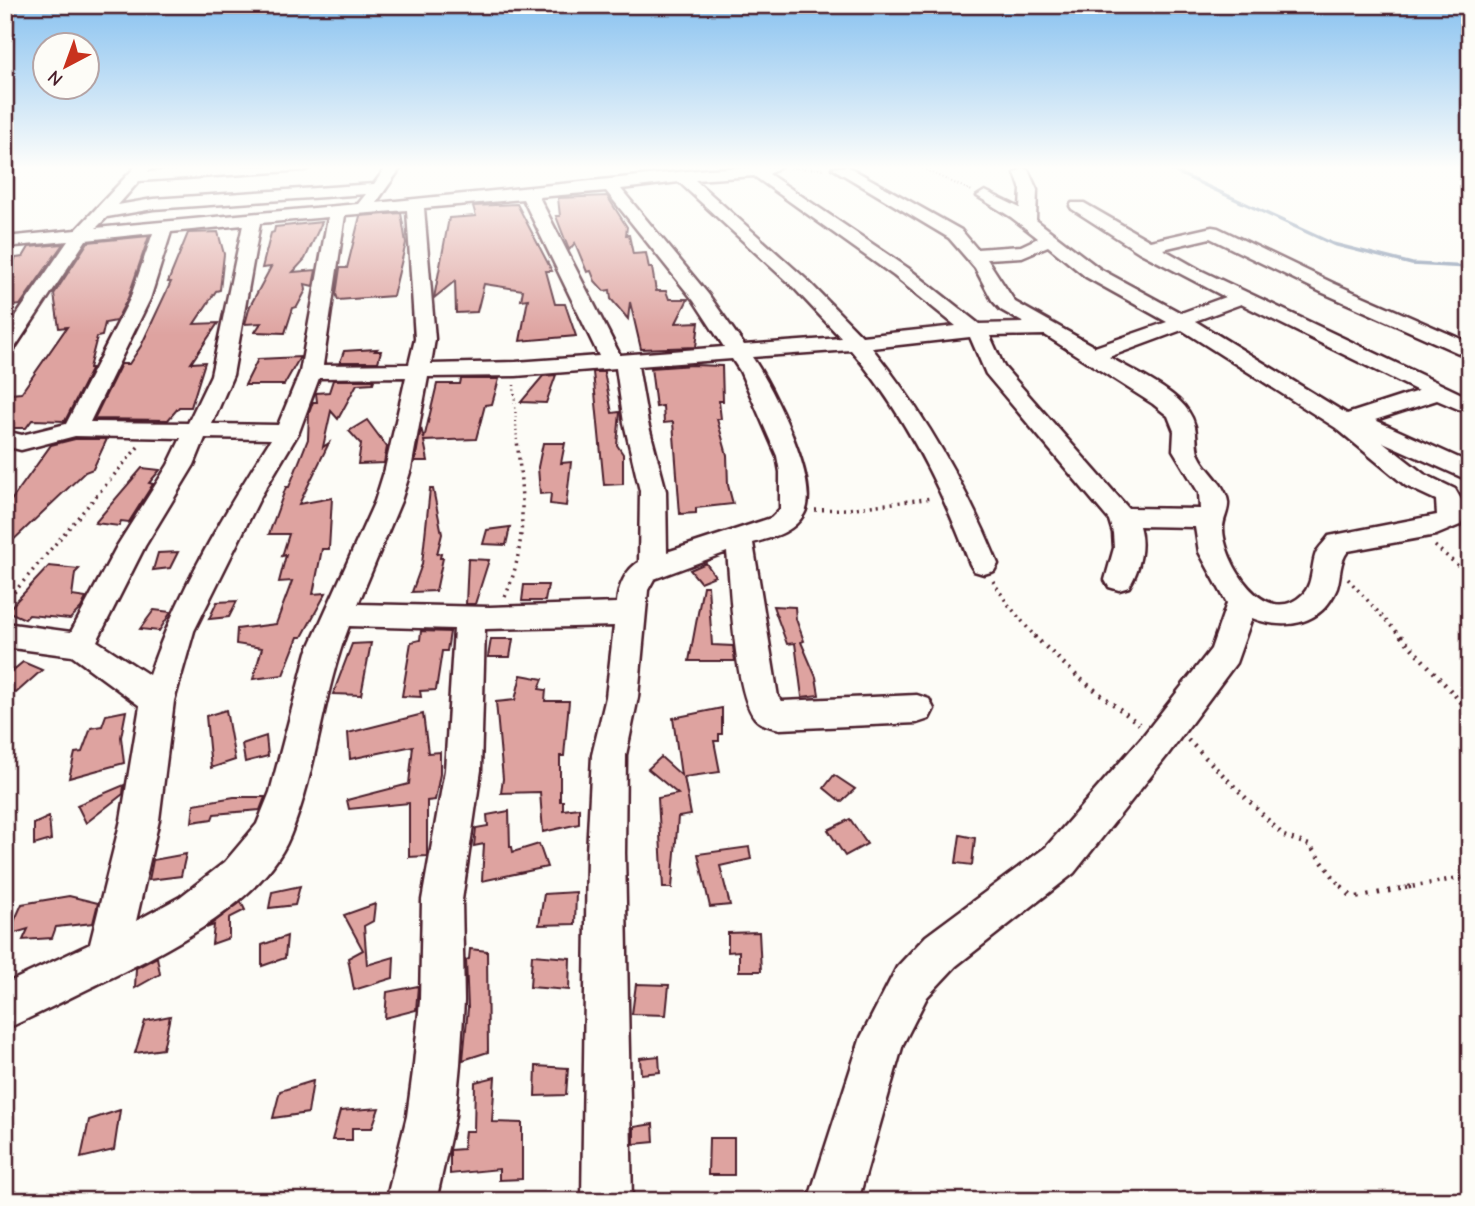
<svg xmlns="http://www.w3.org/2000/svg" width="1475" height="1206" viewBox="0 0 1475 1206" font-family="'Comic Neue',sans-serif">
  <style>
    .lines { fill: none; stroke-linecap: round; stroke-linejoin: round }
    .stream { stroke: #7b8da8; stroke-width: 3.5 }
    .building { fill: #dea3a0; stroke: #4a1f2b; stroke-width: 2 }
    .minor-casing { stroke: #4a1f2b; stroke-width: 5 }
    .path-far4 { stroke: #4a1f2b; stroke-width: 2; stroke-dasharray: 1 2.5; stroke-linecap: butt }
    .path-far3 { stroke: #4a1f2b; stroke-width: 2.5; stroke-dasharray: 1 3.5; stroke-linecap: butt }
    .path-far2 { stroke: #4a1f2b; stroke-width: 3.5; stroke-dasharray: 2 5; stroke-linecap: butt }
    .path-far1 { stroke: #4a1f2b; stroke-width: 4.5; stroke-dasharray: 2 6; stroke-linecap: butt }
    .path { stroke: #4a1f2b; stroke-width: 5; stroke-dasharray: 2.5 8; stroke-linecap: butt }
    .minor { fill: #fdfcf7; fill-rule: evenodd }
  </style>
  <rect width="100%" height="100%" fill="#fdfcf7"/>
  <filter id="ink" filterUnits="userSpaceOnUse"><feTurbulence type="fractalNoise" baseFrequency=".0143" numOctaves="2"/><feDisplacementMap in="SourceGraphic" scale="14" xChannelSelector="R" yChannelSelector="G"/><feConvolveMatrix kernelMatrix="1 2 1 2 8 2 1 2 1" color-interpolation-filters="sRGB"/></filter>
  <g filter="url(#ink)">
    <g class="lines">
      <polyline class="stream" points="1163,166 1333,244 1412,264 1470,267"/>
    </g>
    <g class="building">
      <polygon points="607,196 627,227 626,235 629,235 633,254 646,253 649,268 652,268 656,291 666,291 669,299 688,299 676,323 699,322 696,347 641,349 630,302 628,319 611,299 610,290 604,291 595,281 591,271 587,272 575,243 569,250 556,216 560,216 558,198"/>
      <polygon points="517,204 552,271 546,271 555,304 565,304 576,336 520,341 528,299 521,300 523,290 484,284 477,312 456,313 455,281 434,298 449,218 476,216 473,206"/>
      <polygon points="401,213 406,243 393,296 338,300 336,294 340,268 347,268 360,216"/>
      <polygon points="322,222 305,259 293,272 316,270 313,286 305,284 306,290 297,307 293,308 285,333 255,332 261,323 245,324 250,306 271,267 262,268 271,233 274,232 275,227"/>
      <polygon points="218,232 224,254 220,290 216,291 194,324 218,323 191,363 205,362 191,407 179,407 168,420 94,419 121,364 129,364 141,346 171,282 168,282 188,233"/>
      <polygon points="149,236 128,298 116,321 105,323 102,336 97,337 89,368 92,368 65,421 32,420 26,428 5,428 5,402 11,394 21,393 67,327 59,328 54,294 88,242"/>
      <polygon points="63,244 20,305 5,307 5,271 16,258 23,257 29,247"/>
      <polygon points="377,349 375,351 381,351 378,362 340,362 344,351"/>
      <polygon points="300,357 284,385 245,385 258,359"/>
      <polygon points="693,365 722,366 723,401 719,401 721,419 717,419 727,455 728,485 733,504 696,508 696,513 680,514 673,422 664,423 663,406 656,407 651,368"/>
      <polygon points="593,372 604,372 612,413 620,412 617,445 623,454 623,484 604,485"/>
      <polygon points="556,375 546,403 521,402 543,376"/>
      <polygon points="461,379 499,379 492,404 485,405 476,439 424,441 428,461 415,461 421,428 424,439 437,384 460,384"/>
      <polygon points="333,380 374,380 373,383 357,384 338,419 331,411 323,447 329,443 299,504 332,498 329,549 322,549 313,594 326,593 302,637 298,637 283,675 253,679 262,648 236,644 237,629 276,624 292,581 279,582 286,555 282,556 289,534 269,534 286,487 289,487 308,439 309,413 313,402 317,402 316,393 329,392"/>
      <polygon points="367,420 387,447 384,463 358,464 361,444 349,431"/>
      <polygon points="75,439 107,439 93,469 85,472 5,548 5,509 51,445"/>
      <polygon points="543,443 565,443 561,463 571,462 566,506 550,504 551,493 540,494 538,467"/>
      <polygon points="142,468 160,470 149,483 153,484 129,522 121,521 119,526 95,523"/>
      <polygon points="430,489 433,489 442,534 437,554 441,553 440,558 443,558 436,591 412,592 422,564"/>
      <polygon points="510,527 506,545 483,544 487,530"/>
      <polygon points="178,552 170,568 153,570 158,553"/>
      <polygon points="468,559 489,560 475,604 466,604"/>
      <polygon points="706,563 715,576 700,582 690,570"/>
      <polygon points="49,566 79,569 75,573 72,596 86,598 81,608 70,619 29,615 25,619 7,611"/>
      <polygon points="524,585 548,585 545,601 522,601"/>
      <polygon points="703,586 708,586 712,645 733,646 735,661 689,661"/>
      <polygon points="237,601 229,617 209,619 217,602"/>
      <polygon points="773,606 795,607 796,619 804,641 801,642 816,677 819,695 802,697 795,643 787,644"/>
      <polygon points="154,610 171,612 159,631 140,629"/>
      <polygon points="421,631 450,632 447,651 442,651 436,690 420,691 421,697 402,696 411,642 420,640"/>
      <polygon points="491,639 513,639 510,657 488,657"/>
      <polygon points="371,643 361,695 333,694 352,644"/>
      <polygon points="23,662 42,670 16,693 5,686 5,677"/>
      <polygon points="521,675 543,679 539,689 546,690 545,701 569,701 564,756 560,756 560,801 563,801 563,810 579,808 579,824 543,832 540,792 501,793 503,779 496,702 515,700"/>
      <polygon points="722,708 722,734 719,734 719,741 714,741 720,772 684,777 691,815 678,817 672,888 663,888 658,798 678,794 648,769 661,757 681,775 673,718"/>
      <polygon points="226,710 235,760 211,768 206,716"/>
      <polygon points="126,711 121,737 124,763 69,778 75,753 82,752 91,728 102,726 106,715"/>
      <polygon points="423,714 428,753 440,752 440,774 435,800 427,801 427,856 409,857 409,803 349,809 347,800 409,784 413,746 350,759 348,733"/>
      <polygon points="266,736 268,756 245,762 242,744"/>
      <polygon points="834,775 855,789 841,802 824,788"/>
      <polygon points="124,785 123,794 86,823 77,805"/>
      <polygon points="234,797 265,797 260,810 214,814 212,819 192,822 194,804"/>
      <polygon points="509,811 510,847 512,847 513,852 539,844 547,867 482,881 484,844 474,846 476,828 488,826 487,815"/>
      <polygon points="49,817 51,840 34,845 34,824"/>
      <polygon points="850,819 867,844 845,856 828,830"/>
      <polygon points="960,835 975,838 972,865 956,863"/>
      <polygon points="749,847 751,859 720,866 730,905 710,907 698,854"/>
      <polygon points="186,854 181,876 149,880 153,860"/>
      <polygon points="300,886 295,905 269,908 272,892"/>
      <polygon points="576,892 575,924 539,925 544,894"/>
      <polygon points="69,896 98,903 93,923 56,927 52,938 23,940 28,929 8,935 22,904"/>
      <polygon points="241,902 245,910 229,918 229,938 212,944 214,925 206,928"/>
      <polygon points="375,904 373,921 364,926 367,965 394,957 393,978 354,990 348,958 363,950 344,915"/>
      <polygon points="759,932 761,971 739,971 739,951 728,952 728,933"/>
      <polygon points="287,936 285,958 262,966 262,945"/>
      <polygon points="470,949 487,951 488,1052 463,1060 468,1008 466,960 469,959"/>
      <polygon points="532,955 570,958 569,990 530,987"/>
      <polygon points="157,957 160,974 135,988 136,968"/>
      <polygon points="636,984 669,985 666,1015 632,1014"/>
      <polygon points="418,986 416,1010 385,1018 387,992"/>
      <polygon points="170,1016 163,1049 135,1053 145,1021"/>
      <polygon points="659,1056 660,1072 641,1074 640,1058"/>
      <polygon points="536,1066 568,1068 566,1095 535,1096"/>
      <polygon points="495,1077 492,1122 522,1123 522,1179 499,1180 499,1169 450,1174 450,1150 463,1149 465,1131 474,1131 475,1082"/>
      <polygon points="313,1081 308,1113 273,1118 280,1091"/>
      <polygon points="379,1108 372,1128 352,1128 352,1140 332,1140 340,1111"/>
      <polygon points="120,1110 114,1150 81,1158 89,1120"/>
      <polygon points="653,1124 654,1142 634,1144 634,1127"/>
      <polygon points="709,1138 734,1138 734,1175 708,1175"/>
    </g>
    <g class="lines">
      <g class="minor-casing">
        <path id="minor" d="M136,166H152L148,172L228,166H312L305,170L139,181L118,205L153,199L374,184L387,166H402L376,203L708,169L781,166L769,174L908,268L979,324L1024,323L1001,310L992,300L975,268L949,238L832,168L847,166L961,230L977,249L1021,246L1038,238L1011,217L977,196L985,191L1020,208L1021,190L1015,173L1023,168L1028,170L1037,190L1036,220L1100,269L1181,313L1225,297L1139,252L1072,209L1070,206L1072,203H1084L1150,241L1212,227L1218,228L1335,284L1470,343V357L1463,355L1321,292L1210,238L1163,249L1200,270L1470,398V414L1437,400L1375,420L1470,463V481L1383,442L1424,474L1455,489L1463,503V519L1460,525L1436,535L1348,551C1339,562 1341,576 1337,588C1322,625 1285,631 1252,618L1236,663L1166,757L1074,873L956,966L927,997L903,1044L858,1201H808L861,1037L897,967L926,936L1046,847L1142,737L1211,649L1227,603L1199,552L1195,527L1139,526C1145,546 1140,569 1129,587L1119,590L1109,587L1105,580L1114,548L1113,533L1109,520L986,374L970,337L872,348C925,414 966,485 998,564L994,571L984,574L974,571L970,564C941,487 904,413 851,350L752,357C771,384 822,484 804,514C793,533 773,537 753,543L778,697L782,701L917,695L929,699L934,709L929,719L917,723L780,729C772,727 761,725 755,718C734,693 731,588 727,552L654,579L648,590L638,697L626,755L625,853L632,1201H582L587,853L592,755L606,697L614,626L485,629L481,770L462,900L464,1001L460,1064L455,1116L436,1201H386L407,1116L414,1064L420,1001L422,900L445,770L454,629L349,626C322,694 318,768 290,836C261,907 156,956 92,987C63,1001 35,1016 5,1029V984L90,944L121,820L140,706L72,656L5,647V623L71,632L117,546L168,465L181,438L75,436L21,450L5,446V431L22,435L66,424L130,299L153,233L86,240L12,352L5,354V332L68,241L5,247V237L76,230ZM754,176L894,276L956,326L862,336L807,280L695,180ZM679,182L794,288L841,338L744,345L708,294L621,189ZM606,191L694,301L724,347L620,355L539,197ZM366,194L358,204L96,228L107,217L153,209ZM523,199L599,356L516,362L431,364L435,339L424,208ZM407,210L415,339L409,364L323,365L345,215ZM328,217L300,372L278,425L212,424L233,375L260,223ZM243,225L211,375L188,423L90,422L150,299L171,232ZM1048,246L1086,277L1167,322L1095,347L1015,302L987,259L1022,257ZM1241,304L1418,391L1347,414L1195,321ZM1182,330L1336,428L1406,486L1436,500L1437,515L1329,536C1325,542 1319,547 1316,553C1311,566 1313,584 1303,594C1265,631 1223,561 1223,528C1223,519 1229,511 1228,502C1226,485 1207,471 1200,457C1193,443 1201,430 1188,411C1175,390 1131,370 1109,357ZM1045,335L1153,404L1168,416L1174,431L1173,450L1199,493L1200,509L1128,508L1004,367L990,336ZM732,359L740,371L777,456L780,472V509L771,518L667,552L666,491L648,423L638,366ZM616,368L624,423L640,491L639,562C625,570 618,588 617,603L490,607L358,604L401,501L411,469L428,377L516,376ZM406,377L385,469L375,501L307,652L270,792L257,824L225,862L180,897L136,921L159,820L174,701L194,631L261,496L299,432L319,378ZM205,438L271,439C224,513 177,592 149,675L97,641L145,546L194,465Z"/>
      </g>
      <g class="path-far4">
        <polyline points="916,166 972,191"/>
        <polyline points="790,168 824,169"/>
      </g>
      <polyline class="path-far3" points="514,385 517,442"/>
      <g class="path-far2">
        <polyline points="815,510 848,509 932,498"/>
        <polyline points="1435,546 1470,576"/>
        <polyline points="1348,579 1402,638"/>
        <polyline points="993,581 1007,603 1036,638"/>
        <path d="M505,597C528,545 523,495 517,440"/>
        <polyline points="5,603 138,447"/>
      </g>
      <g class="path-far1">
        <polyline points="1034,636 1078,677 1139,724"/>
        <polyline points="1401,636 1470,712"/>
        <polyline points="1188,740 1284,836 1309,845 1342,888"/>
        <polyline points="1405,888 1464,877 1470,885"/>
      </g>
      <polyline class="path" points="1341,886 1353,898 1414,886"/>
      <use href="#minor" class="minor"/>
    </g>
  </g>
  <linearGradient id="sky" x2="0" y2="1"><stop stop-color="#89c2f0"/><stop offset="0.5" stop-color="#fefefb"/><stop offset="1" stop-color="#fefefb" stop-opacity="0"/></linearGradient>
  <rect width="1475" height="335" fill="url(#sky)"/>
  <rect width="1475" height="1206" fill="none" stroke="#fdfcf7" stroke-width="28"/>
  <rect x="14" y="14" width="1447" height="1178" fill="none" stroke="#4a1f2b" stroke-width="2.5" filter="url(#ink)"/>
  <g transform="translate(66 66) rotate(221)"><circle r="33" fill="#fdfcf7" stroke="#b5a4a5" stroke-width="2"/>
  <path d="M0-5L12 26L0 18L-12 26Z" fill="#c8321e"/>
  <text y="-10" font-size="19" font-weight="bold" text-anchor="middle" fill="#4a1f2b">N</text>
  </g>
</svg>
